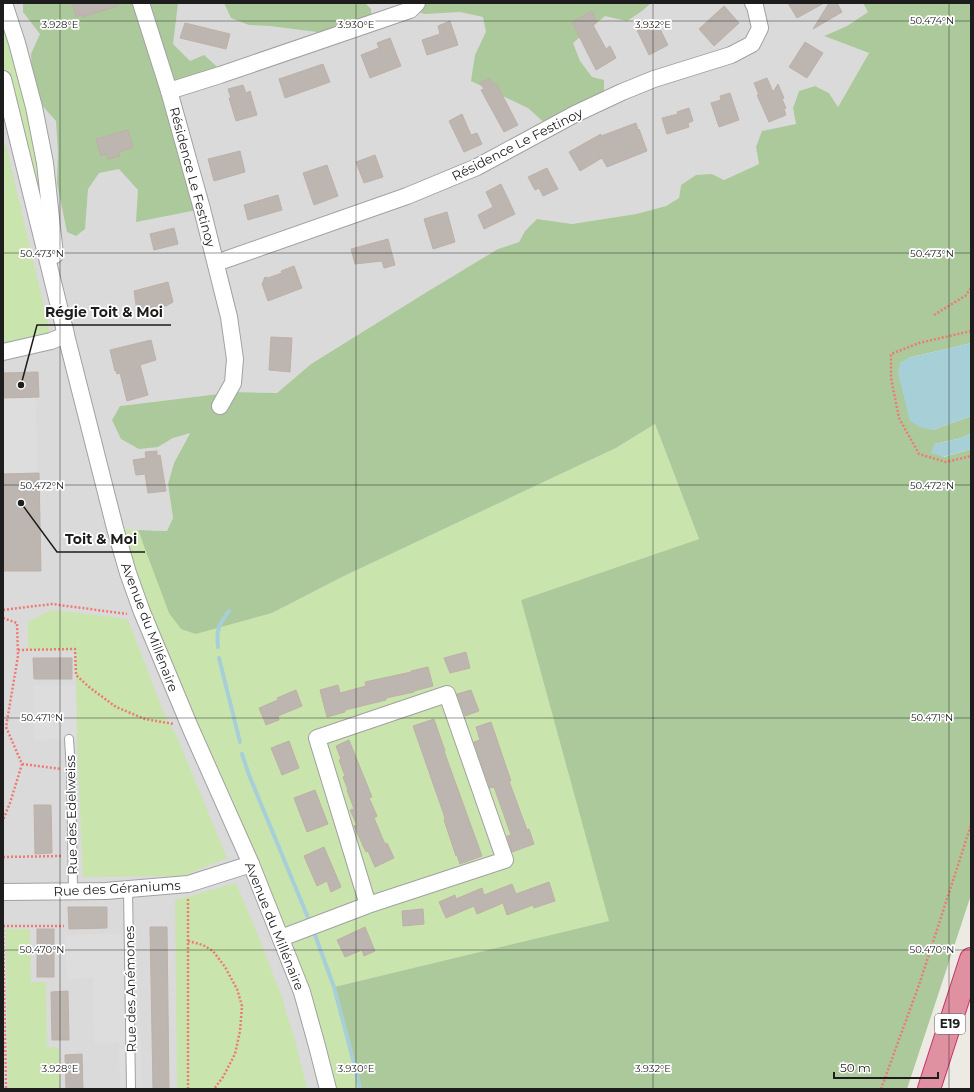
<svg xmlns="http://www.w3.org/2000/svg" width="974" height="1092" viewBox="0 0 974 1092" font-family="Montserrat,sans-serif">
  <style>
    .residential { fill: #dbdada }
    .grass { fill: #cae4ad }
    .forest { fill: #abc99b }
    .parking { fill: #ddd }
    .water { fill: #a7cfd8 }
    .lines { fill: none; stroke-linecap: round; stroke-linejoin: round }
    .stream { stroke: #a7cfd8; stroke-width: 4 }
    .building { fill: #bdb5b0; stroke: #beb0a7 }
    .service-casing { stroke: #a1a1a1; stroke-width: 10 }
    .minor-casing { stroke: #a1a1a1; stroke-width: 18 }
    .motorway-casing { stroke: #ca326c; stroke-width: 24 }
    .path { stroke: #ee7b73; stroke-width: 2.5; stroke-dasharray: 2 2; stroke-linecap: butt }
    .service { stroke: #fff; stroke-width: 8 }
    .minor { stroke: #fff; stroke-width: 16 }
    .motorway { stroke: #df91a2; stroke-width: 22 }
    .ticks { fill: none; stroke: #1d1d1d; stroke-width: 1; stroke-opacity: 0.45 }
    .labels { text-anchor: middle; stroke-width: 3.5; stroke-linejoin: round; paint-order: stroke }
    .shield { fill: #fff; stroke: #616161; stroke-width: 1 }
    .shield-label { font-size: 12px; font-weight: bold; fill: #1d1d1d }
    .street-label { font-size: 13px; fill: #1d1d1d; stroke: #fff }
    .ticks-label { font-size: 10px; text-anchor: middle; fill: #1d1d1d; stroke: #fff; stroke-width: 3.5; stroke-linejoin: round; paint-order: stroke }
    .leader { fill: none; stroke: #1d1d1d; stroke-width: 1.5 }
    .callout-dot { fill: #1d1d1d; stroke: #fff; stroke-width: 1.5 }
    .callout-label { font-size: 14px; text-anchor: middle; font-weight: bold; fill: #1d1d1d; stroke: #fff; stroke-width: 3.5; stroke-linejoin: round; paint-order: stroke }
  </style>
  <rect width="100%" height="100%" fill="#edeae3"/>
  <polygon class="residential" points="4,3 863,3 868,12 847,26 824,36 869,53 838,107 829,93 815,86 799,91 793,108 796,124 756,147 759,164 724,180 712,174 681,185 679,198 666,206 636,214 572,224 537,220 525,231 519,242 498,249 430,290 311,364 277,393 235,392 120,406 112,420 158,447 173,438 190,432 174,463 168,484 173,518 167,531 138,530 115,528 251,864 328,1089 3,1089 3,79"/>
  <g class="grass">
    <polygon points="3,3 17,43 53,239 3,80"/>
    <polygon points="3,145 6,145 49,328 51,341 3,352"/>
    <polygon points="655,424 699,539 521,600 610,921 334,987 356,1071 360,1089 328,1089 317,1046 115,528 138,530 142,541 196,634 272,613 342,577 616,448"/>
    <polygon points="51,610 113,617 128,620 163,711 177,737 227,858 183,876 83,877 77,739 76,685 75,650 28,650 28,622"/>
    <polygon points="236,883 260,940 283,1000 285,1009 296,1043 307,1089 177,1089 175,900"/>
    <polygon points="6,929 30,929 31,982 46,982 47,1047 59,1048 60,1089 8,1089"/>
  </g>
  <g class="forest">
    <polygon points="23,3 178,3 173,44 190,61 204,55 225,74 169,91 202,209 136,222 138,190 119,169 99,173 88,189 85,229 76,236 67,232 57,183 58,152 56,121 40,103 32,77 31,54 40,34 23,12"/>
    <polygon points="224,3 366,3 366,4 371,9 372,23 345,32 317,32 270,26 249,25 231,18"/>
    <polygon points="417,3 651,3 642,11 627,21 605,16 573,43 580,61 592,77 604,80 604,100 549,127 528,108 471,81 475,55 486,32 483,17 460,12 425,14 410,10"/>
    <polygon points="863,3 971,3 971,343 908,358 933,430 971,416 971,433 962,438 934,444 944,457 971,449 971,895 907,1089 360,1089 356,1071 334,987 609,921 521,600 699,539 655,424 616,448 342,577 272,613 196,634 181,629 169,613 138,530 167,531 173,518 168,484 174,463 190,433 173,438 158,447 139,449 121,439 112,420 120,406 235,392 277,393 311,364 430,290 498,249 519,242 525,231 537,219 572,224 636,214 666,206 679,198 681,185 696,175 712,174 724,180 759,164 756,147 762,131 796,124 793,108 799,91 815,86 829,93 838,107 869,53 824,36 847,26 868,12"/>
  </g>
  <g class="parking">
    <polygon points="3,398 36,398 37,474 3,475"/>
    <polygon points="34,685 76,685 77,739 34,740"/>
    <polygon points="137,933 142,1089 120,1089 119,1043 94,1043 93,978 67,979 65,935"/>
  </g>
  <g class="water">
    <polygon points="971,343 971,416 933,430 919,427 910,421 898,373 900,363 908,358"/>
    <polygon points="971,433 971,449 943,457 931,453 934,444 962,438"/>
  </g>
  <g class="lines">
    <g class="stream">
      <path d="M218,647C216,630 219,624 229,611"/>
      <polyline points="219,658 240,742"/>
      <polyline points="242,754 249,775 309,920"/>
      <polyline points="315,935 334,987 356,1071 360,1089"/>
    </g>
  </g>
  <g class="building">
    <polygon points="72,3 117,3 118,6 82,17 81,15 76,17"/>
    <polygon points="788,3 824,3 797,18"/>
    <polygon points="829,3 837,3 842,12 813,29"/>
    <polygon points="724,6 739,23 714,46 699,29"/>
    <polygon points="592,11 597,22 593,25 606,49 610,46 616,58 596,70 572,22"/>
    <polygon points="450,21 458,45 427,55 422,40 440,34 438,26"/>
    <polygon points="656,21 668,45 649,55 637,30"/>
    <polygon points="185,23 230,34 226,49 180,38"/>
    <polygon points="390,38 401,66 370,78 361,55 379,48 377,43"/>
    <polygon points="805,42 823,53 807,78 789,67"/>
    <polygon points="323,64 330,82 285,98 279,79"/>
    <polygon points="490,78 493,84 496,83 518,125 504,132 481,90 484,89 480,83"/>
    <polygon points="767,78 773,92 778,84 784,98 782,99 786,108 784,109 786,115 769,122 757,95 759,95 754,83"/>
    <polygon points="243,85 246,93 250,91 257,115 236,121 229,98 231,98 228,89"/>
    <polygon points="730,93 739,120 719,127 711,103 721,100 720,96"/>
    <polygon points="689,108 693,121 688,123 689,127 667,134 662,118 678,114 677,112"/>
    <polygon points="462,114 471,135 477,133 482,144 464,152 449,121"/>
    <polygon points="636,123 638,130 639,129 647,151 607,167 602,158 580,171 569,152 601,134 601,136"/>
    <polygon points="128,130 133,147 119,152 120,156 108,159 107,154 101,156 96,139"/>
    <polygon points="240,151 245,172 214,181 208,159"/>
    <polygon points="375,155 383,177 364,183 356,162"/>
    <polygon points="327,165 338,196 314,205 303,173"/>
    <polygon points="547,168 558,189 543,196 539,188 535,190 528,177"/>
    <polygon points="501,184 515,214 484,229 478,215 493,207 486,192"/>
    <polygon points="278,195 282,210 248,220 244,205"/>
    <polygon points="447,212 455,242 433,249 424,219"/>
    <polygon points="174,228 178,244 154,250 150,234"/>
    <polygon points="388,239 395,265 384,268 382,261 355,264 351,249"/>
    <polygon points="294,266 302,288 268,301 262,284 265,277 268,278 282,273 281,271"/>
    <polygon points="168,282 173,302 166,306 157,306 137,311 134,291"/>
    <polygon points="271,337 292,338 290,372 269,370"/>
    <polygon points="151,340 156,360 140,365 148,395 127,401 120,373 117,374 116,371 115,371 110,350"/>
    <polygon points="38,372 39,397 3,398 3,373"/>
    <polygon points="157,451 157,456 160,455 166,491 148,493 145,474 136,475 133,460 146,458 145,452"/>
    <polygon points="39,473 41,571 3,571 3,474"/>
    <polygon points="466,652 470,668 450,673 444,658"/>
    <polygon points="33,658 72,658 72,679 34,679"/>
    <polygon points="428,667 433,686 414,691 414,692 386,698 386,700 345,710 345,712 327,717 320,690 338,685 340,693 366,686 365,682 411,672 411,671"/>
    <polygon points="296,690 302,706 278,716 279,720 266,725 259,708 278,700 277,698"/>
    <polygon points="471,690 479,711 465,716 457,694"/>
    <polygon points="434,719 445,751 444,751 482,856 460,864 457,855 456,856 444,820 445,819 444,815 413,726"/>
    <polygon points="491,722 511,781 509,781 527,830 529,829 534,844 512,852 507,836 511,835 494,787 490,788 474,742 480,740 476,727"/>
    <polygon points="349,740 372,797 369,798 377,816 374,818 385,844 387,843 394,858 375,867 368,851 366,852 354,826 357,825 350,810 354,809 347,790 348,790 343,777 345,776 339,760 341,759 336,746"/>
    <polygon points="289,741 299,768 282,775 271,748"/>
    <polygon points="315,790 328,824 307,832 294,798"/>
    <polygon points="34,805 51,805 52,853 35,854"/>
    <polygon points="324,847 341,887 331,892 327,881 317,886 304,856"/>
    <polygon points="549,882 555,901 534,908 533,905 507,915 503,903 477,914 474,906 446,918 439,902 455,895 456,899 482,888 484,895 512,884 516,894"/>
    <polygon points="68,907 107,907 107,928 69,929"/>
    <polygon points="423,909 424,924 403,926 402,911"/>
    <polygon points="150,927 167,927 169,1089 153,1089"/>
    <polygon points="365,927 375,951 364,956 362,950 345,957 337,940"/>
    <rect x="37" y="929" width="17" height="48"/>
    <polygon points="68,991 69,1040 52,1040 51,992"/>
    <polygon points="82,1054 83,1089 66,1089 65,1055"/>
  </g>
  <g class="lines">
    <g class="service-casing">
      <g id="service">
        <polyline points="69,739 71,770 73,891"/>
        <polyline points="128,889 131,1089"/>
      </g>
    </g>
    <g class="minor-casing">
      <g id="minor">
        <polyline points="4,3 17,43 34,107 45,163 55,255"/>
        <polyline points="141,3 169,91 202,209 229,317 235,359 233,383 220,406"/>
        <polyline points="3,79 66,335 115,528 128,573 142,612 190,727 251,864 302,992 317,1046 328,1089"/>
        <polyline points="169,91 220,75 410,10 417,3"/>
        <polyline points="216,263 407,196 477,167 575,114 622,92 654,79 731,55 752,44 760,28 755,6 753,3"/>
        <polyline points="3,352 51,341 66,335 64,326"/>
        <polyline points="3,892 106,891 188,884 251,864"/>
        <polyline points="281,938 368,905 505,860 447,694 317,738 368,905"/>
      </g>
    </g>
    <g class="motorway-casing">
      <polyline id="motorway" points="929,1089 971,959"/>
    </g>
    <g class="path">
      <polyline points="934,315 965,296 971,288"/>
      <polyline points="971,331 919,343 891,354 891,378 899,418 919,454 946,462 971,456"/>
      <polyline points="3,610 52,604 127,614"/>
      <polyline points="3,618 17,623 18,656 6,727 22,764 10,803 3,820"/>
      <polyline points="18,650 75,649 76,675 89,687 116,707 145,719 174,724"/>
      <polyline points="22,764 61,769"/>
      <polyline points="3,857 62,856"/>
      <polyline points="3,926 6,1089"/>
      <polyline points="3,926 64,926"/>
      <polyline points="188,941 203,945 213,951 225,967 237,989 242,1006 240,1031 235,1054 223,1077 214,1089"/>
      <polyline points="188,1089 188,897"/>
      <polyline points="881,1089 920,982 971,825"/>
    </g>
    <use href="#service" class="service"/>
    <use href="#minor" class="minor"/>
    <use href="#motorway" class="motorway"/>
  </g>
  <path class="ticks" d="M60,3V1089M356,3V1089M653,3V1089M949,3V1089M3,21H971M3,253H971M3,485H971M3,718H971M3,950H971"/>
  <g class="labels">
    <rect class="shield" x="935" y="1014" width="30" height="20" rx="3"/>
    <g class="shield-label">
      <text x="950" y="1028">E19</text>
    </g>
    <g class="street-label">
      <text transform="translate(517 144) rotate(-27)" y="5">Résidence Le Festinoy</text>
      <text transform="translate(193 177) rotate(75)" y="5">Résidence Le Festinoy</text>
      <text transform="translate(150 627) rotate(69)" y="5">Avenue du Millénaire</text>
      <text transform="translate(71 815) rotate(-91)" y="5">Rue des Edelweiss</text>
      <text transform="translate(117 888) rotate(-3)" y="5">Rue des Géraniums</text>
      <text transform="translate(275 926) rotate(68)" y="5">Avenue du Millénaire</text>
      <text transform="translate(130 989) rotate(-91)" y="5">Rue des Anémones</text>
    </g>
  </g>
  <g class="ticks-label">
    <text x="932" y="24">50.474°N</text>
    <text x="60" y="28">3.928°E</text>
    <text x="356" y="28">3.930°E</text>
    <text x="653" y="28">3.932°E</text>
    <text x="42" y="257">50.473°N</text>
    <text x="932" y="257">50.473°N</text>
    <text x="42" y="489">50.472°N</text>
    <text x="932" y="489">50.472°N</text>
    <text x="42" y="721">50.471°N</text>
    <text x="932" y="721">50.471°N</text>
    <text x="42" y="953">50.470°N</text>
    <text x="932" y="953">50.470°N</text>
    <text x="60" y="1072">3.928°E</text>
    <text x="356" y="1072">3.930°E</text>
    <text x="653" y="1072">3.932°E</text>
  </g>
  <path class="leader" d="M21 385L37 325H171M21 503L57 552H145"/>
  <g class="callout-dot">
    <circle cx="21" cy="385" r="4"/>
    <circle cx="21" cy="503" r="4"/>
  </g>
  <g class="callout-label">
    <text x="104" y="317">Régie Toit &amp; Moi</text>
    <text x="101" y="544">Toit &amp; Moi</text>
  </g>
  <rect width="974" height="1092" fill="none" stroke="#1d1d1d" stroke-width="8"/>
  <path d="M834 1072v6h104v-6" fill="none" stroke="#1d1d1d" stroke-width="2"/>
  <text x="840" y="1072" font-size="12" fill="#1d1d1d" stroke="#ffffff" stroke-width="3" paint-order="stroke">50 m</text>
</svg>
